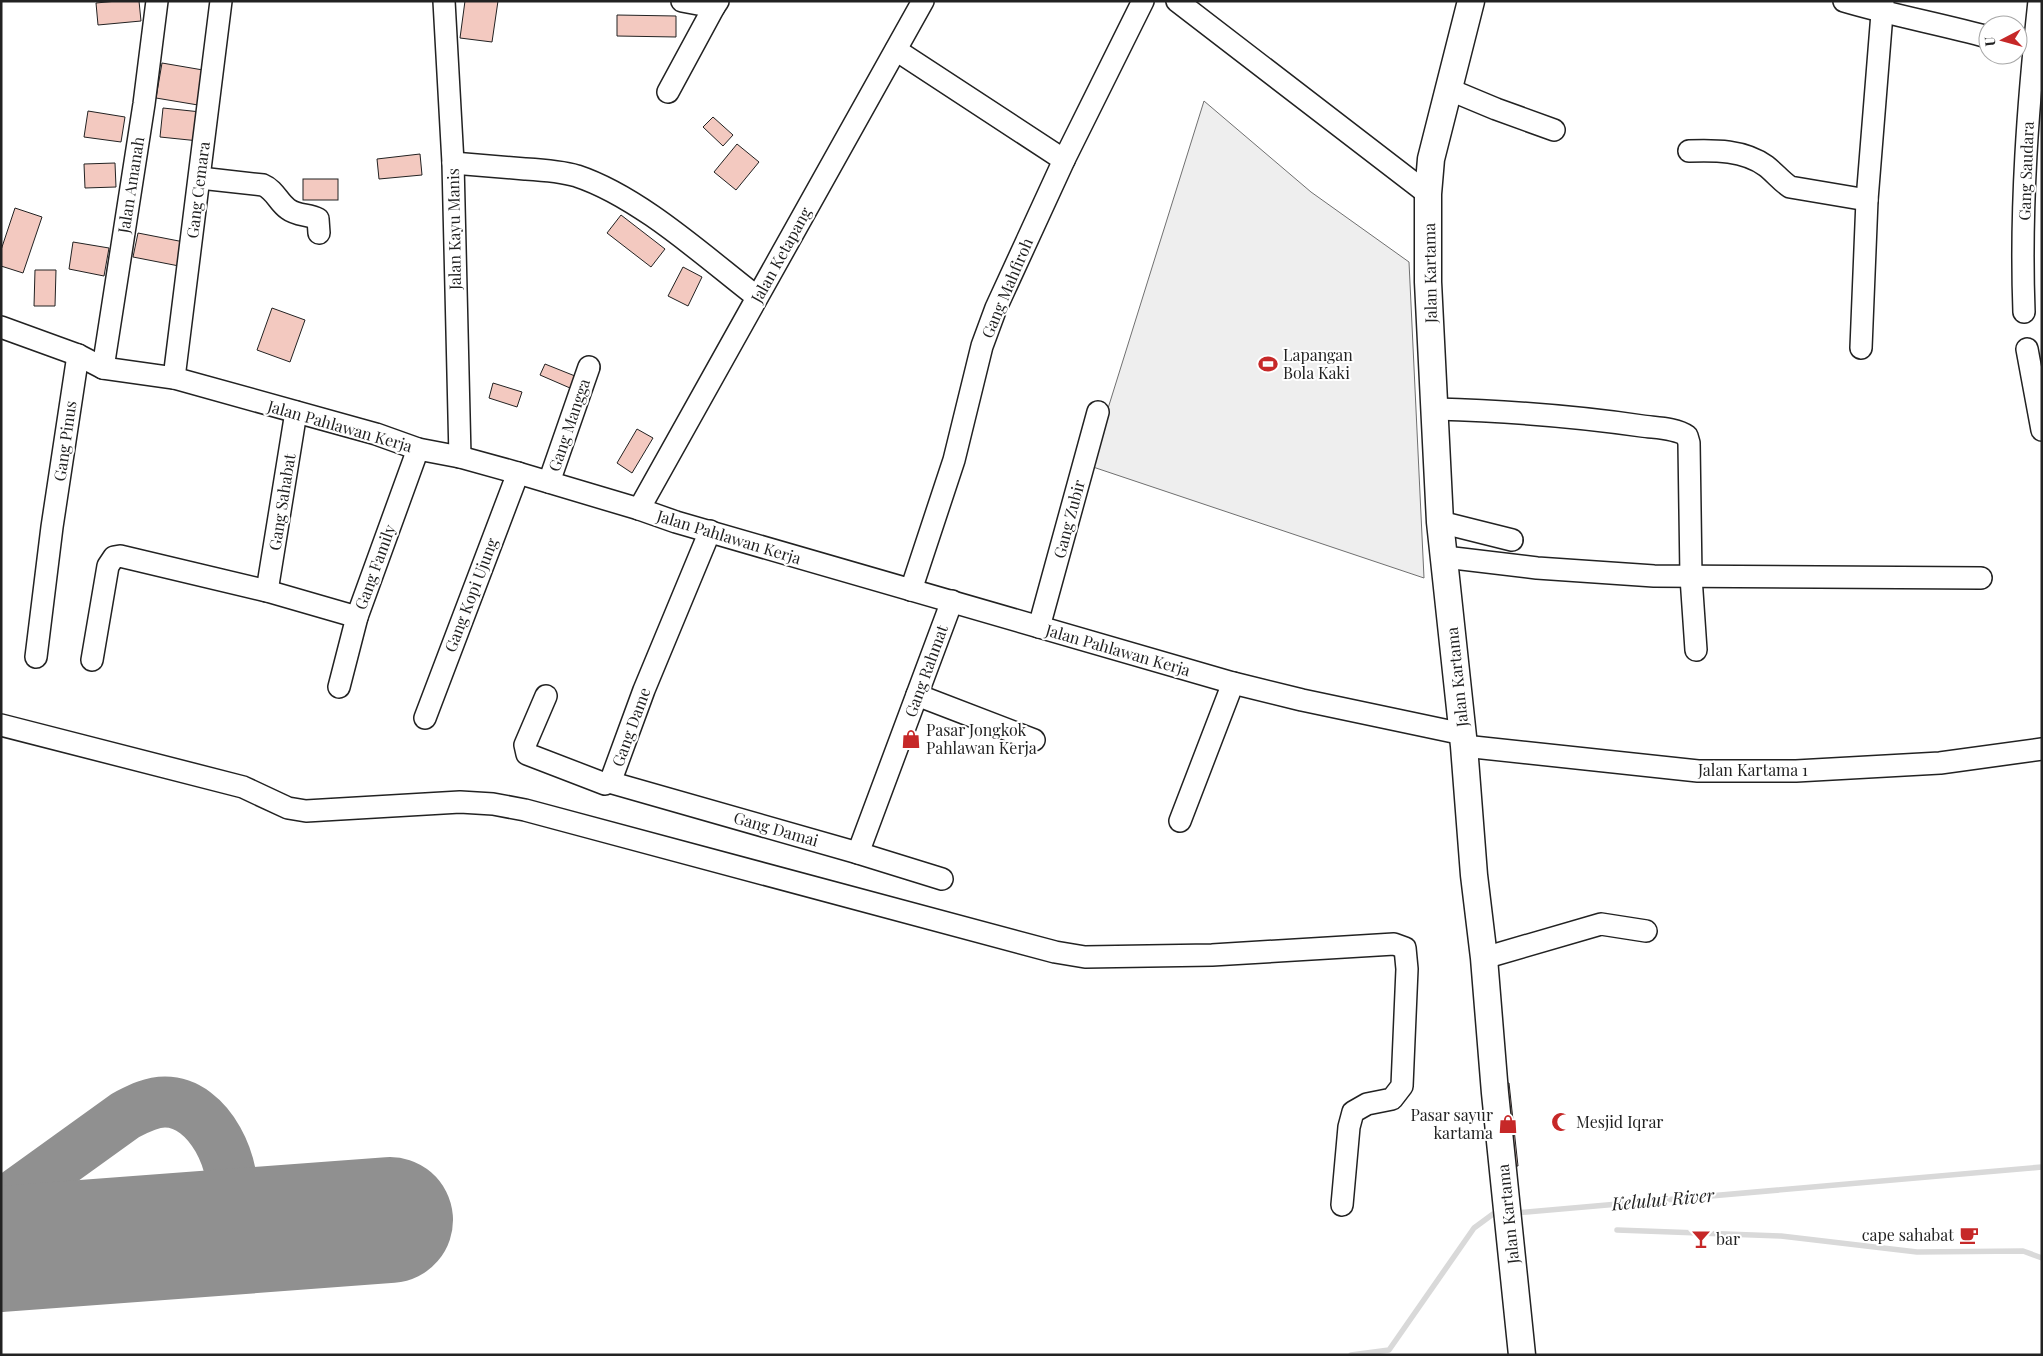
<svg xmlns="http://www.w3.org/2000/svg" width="2043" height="1356" viewBox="0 0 2043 1356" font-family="'Playfair Display',serif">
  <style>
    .green { fill: #eee; stroke: #6f6f6f }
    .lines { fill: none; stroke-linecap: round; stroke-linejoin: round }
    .stream { stroke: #d9d9d9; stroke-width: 5.5 }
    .taxiway { stroke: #909090; stroke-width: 51 }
    .runway { stroke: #909090; stroke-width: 126 }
    .building { fill: #f3c9c0; stroke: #222 }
    .minor-casing { stroke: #222; stroke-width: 24 }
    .major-casing { stroke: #222; stroke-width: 29 }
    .minor { stroke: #fff; stroke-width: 21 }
    .major { stroke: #fff; stroke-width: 26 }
    .labels { text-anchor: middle; stroke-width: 4; stroke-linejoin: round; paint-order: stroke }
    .street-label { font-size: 16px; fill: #222; stroke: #fff }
    .poi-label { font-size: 16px; fill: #222; stroke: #fff; text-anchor: start }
    .water-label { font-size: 18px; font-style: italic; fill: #222; stroke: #fff }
  </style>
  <rect width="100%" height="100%" fill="#fff"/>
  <polygon class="green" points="1204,101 1311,192 1409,262 1424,578 1090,466"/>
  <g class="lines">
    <g class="stream">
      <polyline points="1515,1213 2042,1167"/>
      <polyline points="1617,1230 1781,1236 1917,1252 2023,1251 2042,1258"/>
      <polyline points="1351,1355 1389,1350 1474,1228 1493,1214 1500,1214"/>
    </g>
    <path class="taxiway" d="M1,1205L126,1115C138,1109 151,1102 165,1102C210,1102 239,1167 231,1206C228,1221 220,1234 211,1247C206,1254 198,1264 189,1266C169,1269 125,1248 105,1241"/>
    <polyline class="runway" points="1,1249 390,1220"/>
  </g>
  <g class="building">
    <polygon points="117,1 139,1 141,21 98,25 96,3"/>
    <polygon points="465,1 498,1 492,42 460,38"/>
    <polygon points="617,15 676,16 676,37 617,36"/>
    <polygon points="162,63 203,70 198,105 156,98"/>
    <polygon points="163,108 201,112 199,141 160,137"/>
    <polygon points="88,111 125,117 121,142 84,137"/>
    <polygon points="713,117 733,135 723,146 703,127"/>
    <polygon points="737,144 759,162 736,190 714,172"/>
    <polygon points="420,154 422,175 379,179 377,159"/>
    <polygon points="115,163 116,187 85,188 84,164"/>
    <rect x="303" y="179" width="35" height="21"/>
    <polygon points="15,208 42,217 23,273 1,266 1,250"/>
    <polygon points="621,215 665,249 651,267 607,233"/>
    <polygon points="138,233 184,242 179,266 133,257"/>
    <polygon points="73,242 109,248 104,276 69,269"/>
    <polygon points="683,267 702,277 688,306 668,296"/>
    <polygon points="35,270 56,270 55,306 34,306"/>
    <polygon points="272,308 305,320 290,362 257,350"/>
    <polygon points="545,364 575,376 570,388 540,375"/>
    <polygon points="493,383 522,392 517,407 489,398"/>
    <polygon points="637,429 653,438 632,473 617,463"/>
    <polygon points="1498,1083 1509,1083 1518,1166 1506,1166"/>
  </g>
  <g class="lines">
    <g class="minor-casing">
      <g id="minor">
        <polyline points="444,1 453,163 460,457"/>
        <polyline points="682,1 714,7 718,1"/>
        <polyline points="1177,1 1428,194"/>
        <path d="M1844,1C1891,15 1940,24 1988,37"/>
        <polyline points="896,50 1064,160"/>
        <polyline points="1448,89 1496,109 1554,130"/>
        <polyline points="668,92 714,7"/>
        <path d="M1689,151C1715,150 1744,150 1766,166C1775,173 1781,181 1790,187L1867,200"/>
        <path d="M453,163C477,165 501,167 525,169C542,170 560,171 577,176C640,197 705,257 757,297"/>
        <path d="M200,178L263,185C275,190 278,202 288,209C297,216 309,214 318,219L319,233"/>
        <path d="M2024,312C2020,208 2028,104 2039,1"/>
        <polyline points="1,327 78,355 103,368 174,378 376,434 418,449 460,457 518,473 639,509 676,522 1233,683 1302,700 1463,734"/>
        <polyline points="1861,348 1867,200 1883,1"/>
        <polyline points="2027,349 2042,430"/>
        <polyline points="103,368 144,104 157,1"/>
        <polyline points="174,378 221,1"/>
        <path d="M1436,409C1505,411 1574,416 1642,426C1656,428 1676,428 1687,436L1689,443L1691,577L1696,650"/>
        <polyline points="549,482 589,367"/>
        <polyline points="639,509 923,1"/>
        <polyline points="1440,522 1512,540"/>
        <polyline points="1445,557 1537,568 1654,576 1981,578"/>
        <polyline points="911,590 954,460 982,346 996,308 1064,160 1143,1"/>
        <polyline points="267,591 296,412"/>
        <polyline points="1039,627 1098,412"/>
        <polyline points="36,657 52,527 78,355"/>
        <polyline points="92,660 108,566 114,557 120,556 267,591 357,617"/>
        <polyline points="339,687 357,617 418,449"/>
        <polyline points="917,695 1034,740"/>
        <polyline points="546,696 525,745 527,754 605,784 611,780 644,690 710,531"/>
        <polyline points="425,718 518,473"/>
        <polyline points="1,725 243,787 288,808 306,811 460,802 493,804 525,810 1055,952 1085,957 1212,955 1394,944 1405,948 1407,969 1402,1086 1392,1099 1367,1104 1353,1112 1349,1127 1342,1205"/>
        <polyline points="1464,746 1698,771 1796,771 1940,763 2042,749"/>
        <polyline points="609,782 858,853 942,879"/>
        <polyline points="1180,821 1233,683"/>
        <polyline points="858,853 952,601"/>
        <polyline points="1484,958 1601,924 1646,931"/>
      </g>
    </g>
    <g class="major-casing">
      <polyline id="major" points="1471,1 1431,159 1428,194 1428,282 1440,522 1464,746 1474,875 1484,958 1495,1093 1522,1355"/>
    </g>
    <use href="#minor" class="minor"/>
    <use href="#major" class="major"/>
  </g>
  <defs>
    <g id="stadium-bare" transform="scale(1.5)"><path d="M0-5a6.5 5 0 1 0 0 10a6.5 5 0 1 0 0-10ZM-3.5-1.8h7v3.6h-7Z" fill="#c62828" stroke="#fff" stroke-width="2.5" paint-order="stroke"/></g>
    <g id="shop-bare" transform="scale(1.5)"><path d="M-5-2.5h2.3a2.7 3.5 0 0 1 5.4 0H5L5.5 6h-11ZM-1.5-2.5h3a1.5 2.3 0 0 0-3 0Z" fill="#c62828" stroke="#fff" stroke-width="2.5" paint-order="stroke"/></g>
    <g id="mosque-bare" transform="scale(1.5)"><path d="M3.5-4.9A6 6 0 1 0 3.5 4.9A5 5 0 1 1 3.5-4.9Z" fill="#c62828" stroke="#fff" stroke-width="2.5" paint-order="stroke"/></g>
    <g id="cafe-bare" transform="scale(1.5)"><path d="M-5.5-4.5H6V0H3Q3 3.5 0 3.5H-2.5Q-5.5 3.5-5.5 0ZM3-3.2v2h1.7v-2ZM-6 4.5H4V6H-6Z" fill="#c62828" stroke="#fff" stroke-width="2.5" paint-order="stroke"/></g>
    <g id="bar-bare" transform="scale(1.5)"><path d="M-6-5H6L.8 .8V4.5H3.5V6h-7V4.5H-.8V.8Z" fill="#c62828" stroke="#fff" stroke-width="2.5" paint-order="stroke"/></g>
  </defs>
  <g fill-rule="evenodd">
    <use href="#stadium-bare" x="1268" y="364"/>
    <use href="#shop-bare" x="911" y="739"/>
    <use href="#mosque-bare" x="1561" y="1122"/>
    <use href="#shop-bare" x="1508" y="1124"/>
    <use href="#cafe-bare" x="1969" y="1235"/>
    <use href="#bar-bare" x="1701" y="1239"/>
  </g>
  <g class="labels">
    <g class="street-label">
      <text transform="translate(2026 171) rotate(-88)" y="6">Gang Saudara</text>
      <text transform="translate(131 185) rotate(-81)" y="6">Jalan Amanah</text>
      <text transform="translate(198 190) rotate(-83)" y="6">Gang Cemara</text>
      <text transform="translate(454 229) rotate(-91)" y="6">Jalan Kayu Manis</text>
      <text transform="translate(781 255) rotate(-61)" y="6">Jalan Ketapang</text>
      <text transform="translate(1430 273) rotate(-91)" y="6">Jalan Kartama</text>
      <text transform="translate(1007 288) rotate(-67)" y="6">Gang Mahfiroh</text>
      <text transform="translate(569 425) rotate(-71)" y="6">Gang Mangga</text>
      <text transform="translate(340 426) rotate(16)" y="6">Jalan Pahlawan Kerja</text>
      <text transform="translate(65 441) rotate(-82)" y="6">Gang Pinus</text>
      <text transform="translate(282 502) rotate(-81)" y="6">Gang Sahabat</text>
      <text transform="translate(1069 519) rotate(-75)" y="6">Gang Zubir</text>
      <text transform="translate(729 537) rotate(17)" y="6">Jalan Pahlawan Kerja</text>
      <text transform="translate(375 567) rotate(-70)" y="6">Gang Family</text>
      <text transform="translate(471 595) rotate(-69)" y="6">Gang Kopi Ujung</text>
      <text transform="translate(1118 650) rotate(16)" y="6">Jalan Pahlawan Kerja</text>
      <text transform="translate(926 671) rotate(-70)" y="6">Gang Rahmat</text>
      <text transform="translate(1457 677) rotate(-96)" y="6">Jalan Kartama</text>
      <text transform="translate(631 727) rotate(-70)" y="6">Gang Dame</text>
      <text x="1753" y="776">Jalan Kartama 1</text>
      <text transform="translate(776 829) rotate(16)" y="6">Gang Damai</text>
      <text transform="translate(1508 1214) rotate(-96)" y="6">Jalan Kartama</text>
    </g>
    <g class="poi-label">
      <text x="1283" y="361">Lapangan<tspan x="1283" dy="18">Bola Kaki</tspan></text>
      <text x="926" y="736">Pasar Jongkok<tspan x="926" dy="18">Pahlawan Kerja</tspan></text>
      <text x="1493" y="1121" text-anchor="end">Pasar sayur<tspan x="1493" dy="18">kartama</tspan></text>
      <text x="1576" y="1128">Mesjid Iqrar</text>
      <text x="1954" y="1241" text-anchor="end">cape sahabat</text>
      <text x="1716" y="1245">bar</text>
    </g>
    <g class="water-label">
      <text transform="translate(1663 1200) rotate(-5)" y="6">Kelulut River</text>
    </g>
  </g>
  <rect width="2043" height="1356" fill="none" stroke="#222222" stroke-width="5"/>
  <g transform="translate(2003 40) rotate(264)"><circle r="24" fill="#ffffff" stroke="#a7a7a7"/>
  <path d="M0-4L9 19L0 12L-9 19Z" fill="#c62828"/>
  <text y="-8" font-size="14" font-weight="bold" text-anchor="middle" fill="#222222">U</text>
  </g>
</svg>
